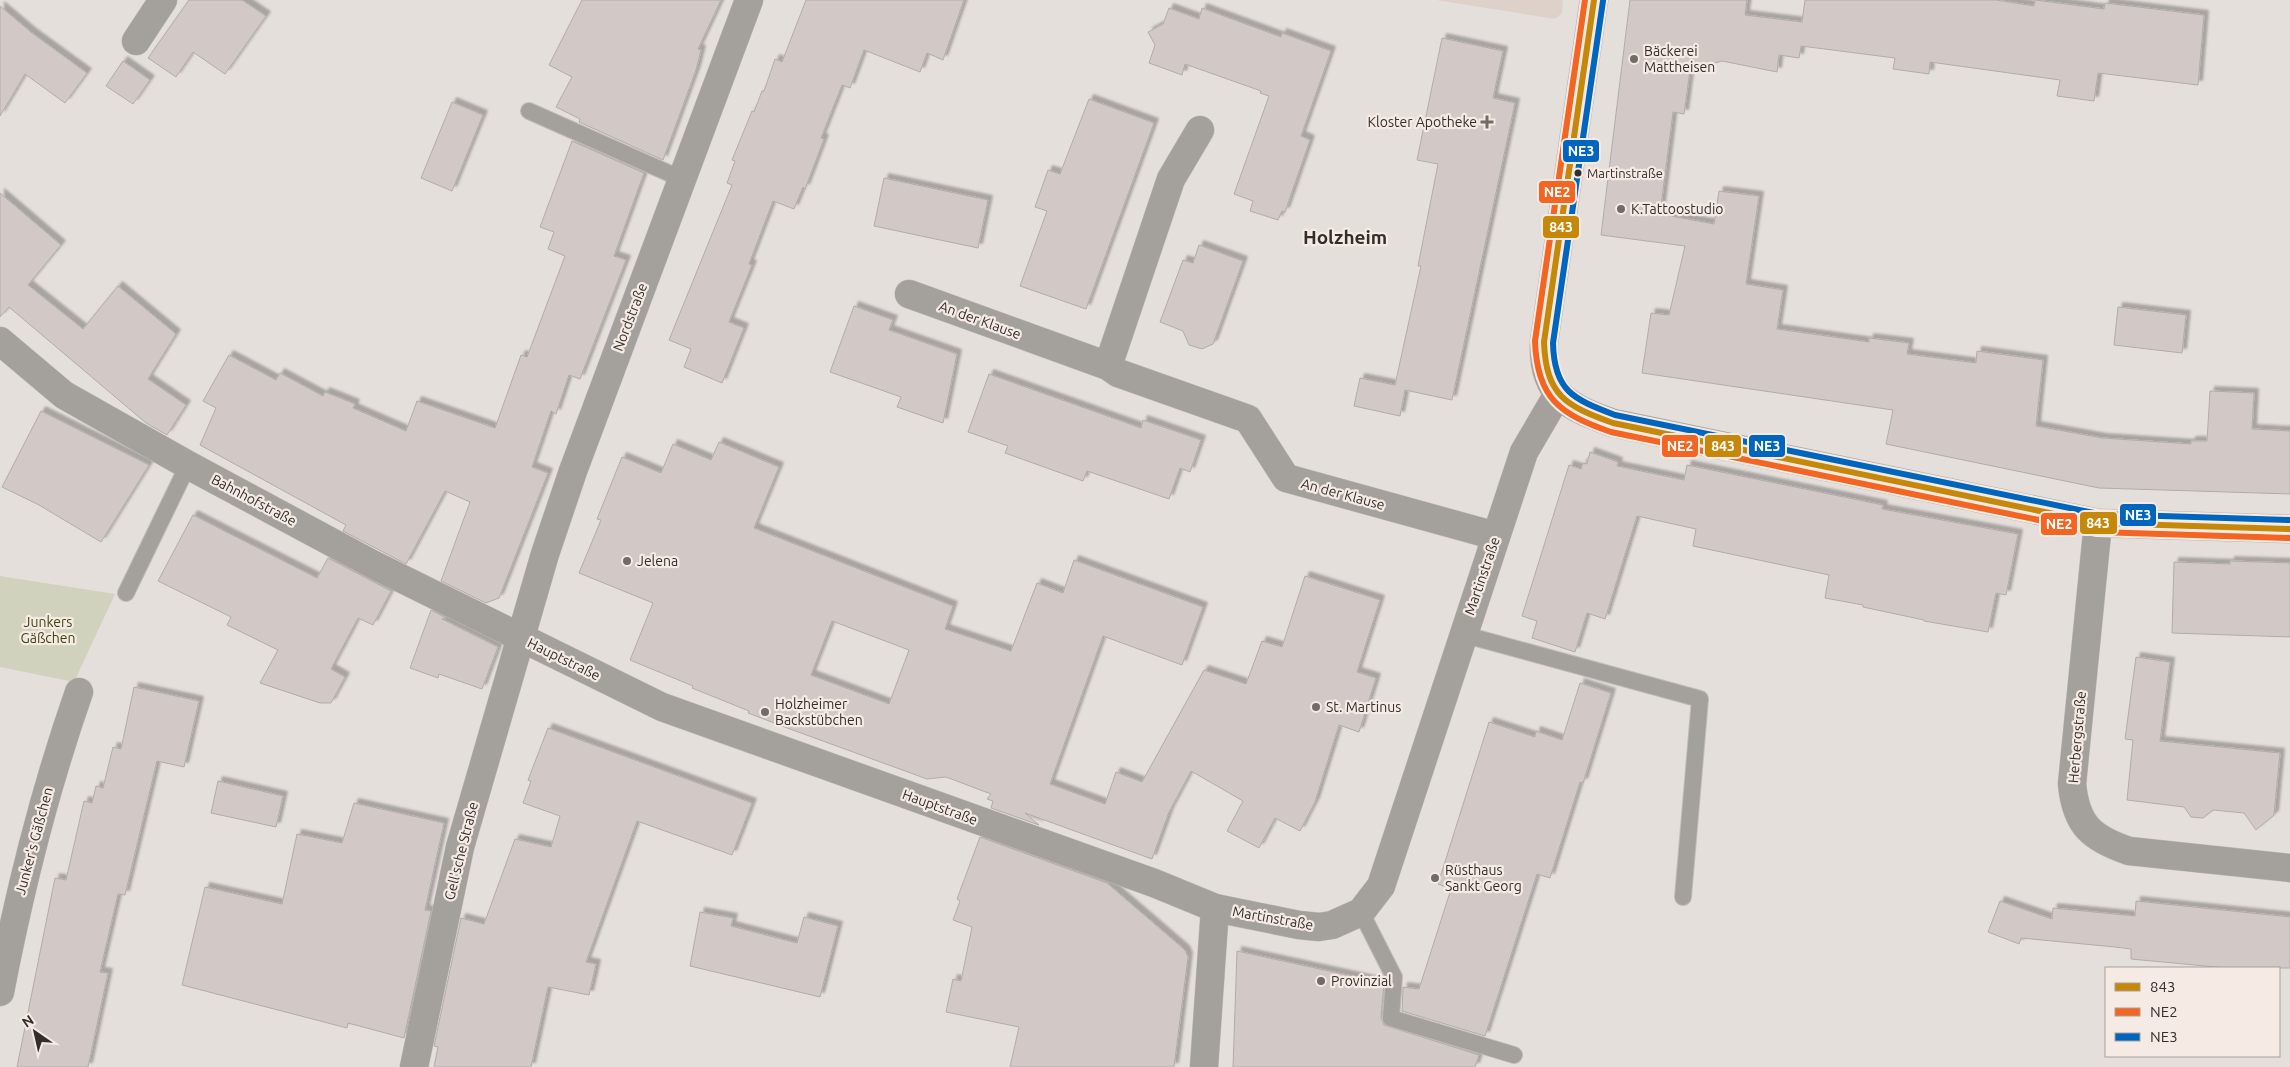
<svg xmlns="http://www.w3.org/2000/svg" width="2290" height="1067" viewBox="0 0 2290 1067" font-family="Ubuntu,sans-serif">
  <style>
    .built { fill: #ded1c9 }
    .green { fill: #d0d2be }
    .building { fill: #d2c8c5; stroke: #b1acab; fill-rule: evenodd; filter: url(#shadow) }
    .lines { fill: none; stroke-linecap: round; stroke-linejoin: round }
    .service-casing { stroke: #c1bcb9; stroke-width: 18 }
    .minor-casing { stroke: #c1bcb9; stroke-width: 29 }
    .service { stroke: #a4a09b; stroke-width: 16 }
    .minor { stroke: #a4a09b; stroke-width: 28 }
    .bus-1-casing { stroke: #f6ebe4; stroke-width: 10 }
    .bus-2-casing { stroke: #f6ebe4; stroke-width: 10 }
    .bus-3-casing { stroke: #f6ebe4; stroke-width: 10 }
    .bus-1 { stroke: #c6880b; stroke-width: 6 }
    .bus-2 { stroke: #f26522; stroke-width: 6 }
    .bus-3 { stroke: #0065bd; stroke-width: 6 }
    .poi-dot { fill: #716c69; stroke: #f6ebe4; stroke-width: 2 }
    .bus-dot { fill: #332e2c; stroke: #f6ebe4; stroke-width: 2 }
    .labels { text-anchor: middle; stroke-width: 4.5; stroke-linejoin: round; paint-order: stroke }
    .bus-label { font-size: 13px; fill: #332e2c; stroke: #f6ebe4; text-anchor: start }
    .poi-label { font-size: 14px; fill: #332e2c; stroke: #f6ebe4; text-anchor: start }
    .street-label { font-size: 14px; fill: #332e2c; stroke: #f6ebe4 }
    .park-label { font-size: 14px; fill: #3c440e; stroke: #f6ebe4 }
    .district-label { font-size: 19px; font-weight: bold; fill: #332e2c; stroke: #f6ebe4 }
    .line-badge { stroke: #f6ebe4; stroke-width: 2 }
    .badge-label { font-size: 14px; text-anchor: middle; font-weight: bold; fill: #fff }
  </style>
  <defs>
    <filter id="shadow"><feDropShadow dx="4.5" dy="-4.5" stdDeviation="1" flood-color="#0004"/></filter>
  </defs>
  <rect width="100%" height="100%" fill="#e5dfdb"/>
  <polygon class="built" points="1436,0 1563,0 1562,13 1555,19"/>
  <polygon class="green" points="0,576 115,594 74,682 0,667"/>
  <g class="building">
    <polygon points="189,0 242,0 266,16 225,74 193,52 176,77 148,58"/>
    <polygon points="582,0 721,0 698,49 701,50 696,70 663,160 579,122 580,119 556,107 572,77 549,65"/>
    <polygon points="806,0 964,0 943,60 927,53 920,72 864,50 850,88 842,85 821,138 824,139 805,189 803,187 794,209 773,201 749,264 752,265 729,322 744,328 722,383 684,367 691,349 669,340 732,185 727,183 735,161 732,160 752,111 754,112 762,91 764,91 775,59 782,62"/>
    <polygon points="1630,0 1747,0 1745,15 1802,22 1805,0 1996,0 2034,6 2035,0 2104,9 2105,3 2204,15 2198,85 2098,73 2094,101 2057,96 2060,80 1930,62 1929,74 1893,69 1895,58 1801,46 1799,58 1779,55 1777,72 1722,61 1690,70 1684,114 1673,112 1660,214 1714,224 1719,191 1759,196 1746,284 1783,290 1777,329 1869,342 1869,338 1909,343 1907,354 1976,363 1977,351 2043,360 2036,426 2102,438 2191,444 2191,441 2207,441 2210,391 2254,393 2252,429 2290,431 2290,494 2099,488 1886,444 1893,410 1642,373 1651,313 1669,315 1685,246 1601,235"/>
    <polygon points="0,6 32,33 87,73 65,103 25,74 0,116"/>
    <polygon points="1169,8 1199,19 1202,8 1281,37 1282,33 1331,51 1301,136 1310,140 1285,212 1282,211 1278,220 1250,211 1253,201 1234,194 1269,96 1260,93 1261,91 1185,64 1182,75 1149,63 1155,45 1148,32 1163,24"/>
    <polygon points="1442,38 1503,51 1493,98 1515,103 1452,400 1405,390 1400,416 1354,406 1360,378 1395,385 1421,266 1418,266 1438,164 1417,160"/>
    <polygon points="123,61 150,80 133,104 106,86"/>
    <polygon points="1089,99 1154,123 1086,309 1020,286 1047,211 1035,207 1048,170 1060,174"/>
    <polygon points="452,102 483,115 452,191 421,178"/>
    <polygon points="572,141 644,173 614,256 626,260 580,379 569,375 556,414 551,411 532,467 548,473 499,598 486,603 441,581 470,502 445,491 406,564 343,531 346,525 200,445 216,408 203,401 229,355 276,380 280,373 323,396 325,392 355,404 353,408 406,431 417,401 495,428 521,355 527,357 565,256 548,249 554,232 540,227"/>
    <polygon points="884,178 988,200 978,248 874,226"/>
    <polygon points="0,193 61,245 28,285 83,329 118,286 176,334 148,379 186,405 167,435 146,423 9,307 0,317"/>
    <polygon points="1199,245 1243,261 1213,344 1202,349 1189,345 1183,331 1160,322 1183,260 1193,263"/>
    <polygon points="854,306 893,320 889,330 957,354 943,423 897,407 901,397 830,372"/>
    <polygon points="2118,307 2186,315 2182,353 2114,345"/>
    <polygon points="989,374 1141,428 1143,420 1201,440 1190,472 1180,468 1169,499 1087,471 1083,481 1005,453 1008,446 968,432"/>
    <polygon points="41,411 149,465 101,542 39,505 2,487"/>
    <path d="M719,442L779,467L754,528L953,606L945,629L1011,651L1037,583L1063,593L1074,560L1203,607L1182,665L1103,636L1050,784L1105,804L1116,772L1142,782L1204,670L1246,684L1262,641L1282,647L1305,576L1380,600L1357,672L1376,678L1359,732L1339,725L1315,802L1300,831L1275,818L1259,848L1227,831L1243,801L1191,771L1169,812L1152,859L1025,813L1039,825L991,808L993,801L987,799L991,794L946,777L927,779L790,729L748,713L749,711L692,688L693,686L630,660L653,603L579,573L601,520L597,519L622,457L661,473L673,444L711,460ZM832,621L909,650L889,704L811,675Z"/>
    <polygon points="1590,452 1618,462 1617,466 1684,480 1687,465 1883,505 1882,509 2018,534 2006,595 1996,593 1988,632 1924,621 1924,620 1863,607 1863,605 1825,598 1829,575 1693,546 1696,529 1637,516 1605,619 1587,613 1575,652 1532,638 1537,621 1522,616 1569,465 1581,469 1583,463 1587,464"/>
    <polygon points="193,515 317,578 328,558 391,591 373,625 358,618 331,669 345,677 331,703 320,703 260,683 278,650 227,625 231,617 158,581"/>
    <polygon points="2230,561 2290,563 2290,637 2172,633 2174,562 2230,564"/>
    <polygon points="431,610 446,618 442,619 498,647 482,689 439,674 438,678 410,668"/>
    <polygon points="2136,657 2170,662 2160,741 2280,753 2274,815 2256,830 2244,813 2213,810 2203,818 2191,817 2184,807 2127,800 2133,740 2125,739"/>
    <polygon points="1580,683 1611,693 1583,783 1580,782 1550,878 1537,874 1485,1036 1402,1011 1403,987 1419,989 1451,889 1438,884 1489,722 1535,737 1536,731 1562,740"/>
    <polygon points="134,687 199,701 184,767 157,761 125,895 118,894 100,972 108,973 88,1067 17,1067 55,878 66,880 84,801 92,803 96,786 103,788 113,747 121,749"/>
    <polygon points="548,728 752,803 732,855 637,821 586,962 596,964 589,995 548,987 531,1067 434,1067 438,1047 434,1046 461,918 484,924 515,839 551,847 560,816 523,803 531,781 528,780"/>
    <polygon points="218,781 283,796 276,827 211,813"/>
    <polygon points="354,803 444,823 425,910 431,911 404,1038 348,1023 347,1028 182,985 205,887 282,904 297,834 342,843"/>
    <polygon points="980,837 1107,883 1185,950 1188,957 1174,1067 1010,1067 1019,1027 946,1012 953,979 961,981 972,927 953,920 960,901 957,899"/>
    <polygon points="2000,901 2052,919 2053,908 2135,916 2136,901 2290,917 2290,968 2226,968 2131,959 2131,949 2115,947 2021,938 2019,944 1988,932"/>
    <polygon points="700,912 733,918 731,926 797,943 804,917 838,926 820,997 690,966"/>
    <polygon points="1237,951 1384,983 1381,1017 1384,1025 1479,1055 1475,1067 1233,1067"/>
  </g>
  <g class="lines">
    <g class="service-casing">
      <g id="service">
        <polyline points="529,111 682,179"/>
        <polyline points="126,593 188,465"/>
        <polyline points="1462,634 1700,699 1683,897"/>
        <polyline points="1361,912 1394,977 1391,1018 1514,1055"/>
      </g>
    </g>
    <g class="minor-casing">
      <g id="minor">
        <path d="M1594,0L1544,342C1542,395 1568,407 1613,423L2098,523L2290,529"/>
        <polyline points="136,41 163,0"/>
        <polyline points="909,294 1108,366 1118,373 1248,419 1286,478 1496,536"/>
        <polyline points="0,341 64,395 188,465 374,565 662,707 1154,883 1215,908 1299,925 1319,927 1332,925 1361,912 1381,886 1524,452 1558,394"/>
        <polyline points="1108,366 1171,179 1200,130"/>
        <path d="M2098,523L2072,784C2076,825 2091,838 2129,851L2290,868"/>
        <path d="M0,992C20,888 44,792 79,692"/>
        <polyline points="414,1067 460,847 545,554 573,471 749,0"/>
        <polyline points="1204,1067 1215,908"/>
      </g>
    </g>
    <use href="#service" class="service"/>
    <use href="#minor" class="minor"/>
    <g class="bus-1-casing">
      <path id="bus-1" d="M1594,0L1544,342C1546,396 1566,406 1613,423L2098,523L2290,529"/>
    </g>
    <g class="bus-2-casing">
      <path id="bus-2" d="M1585,0L1535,341C1537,399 1560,414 1611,432L2097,532L2290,538"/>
    </g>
    <g class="bus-3-casing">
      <path id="bus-3" d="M1603,1L1553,343C1554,391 1573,399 1615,415L2099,514L2290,520"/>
    </g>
    <use href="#bus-1" class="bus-1"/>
    <use href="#bus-2" class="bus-2"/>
    <use href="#bus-3" class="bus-3"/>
  </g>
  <g class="poi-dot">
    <circle cx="1634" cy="59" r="5"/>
    <path d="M1484.5 114.5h5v5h5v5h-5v5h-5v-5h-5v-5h5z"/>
    <circle cx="1621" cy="209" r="5"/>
    <circle cx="627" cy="561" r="5"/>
    <circle cx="1316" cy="707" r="5"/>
    <circle cx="765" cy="712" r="5"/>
    <circle cx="1435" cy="878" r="5"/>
    <circle cx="1321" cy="981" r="5"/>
  </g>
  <circle class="bus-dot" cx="1578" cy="173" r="4.5"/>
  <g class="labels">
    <g class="bus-label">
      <text x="1587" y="178">Martinstraße</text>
    </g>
    <g class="poi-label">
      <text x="1644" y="56">Bäckerei<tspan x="1644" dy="16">Mattheisen</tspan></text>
      <text x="1477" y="127" text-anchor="end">Kloster Apotheke</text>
      <text x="1631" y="214">K.Tattoostudio</text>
      <text x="637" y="566">Jelena</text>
      <text x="775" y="709">Holzheimer<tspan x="775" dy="16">Backstübchen</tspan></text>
      <text x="1326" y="712">St. Martinus</text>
      <text x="1445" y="875">Rüsthaus<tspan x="1445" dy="16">Sankt Georg</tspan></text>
      <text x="1331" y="986">Provinzial</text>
    </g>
    <g class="street-label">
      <text transform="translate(630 317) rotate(-69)" y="5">Nordstraße</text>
      <text transform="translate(980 320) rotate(20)" y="5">An der Klause</text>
      <text transform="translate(1343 494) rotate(15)" y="5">An der Klause</text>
      <text transform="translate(254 500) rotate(28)" y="5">Bahnhofstraße</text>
      <text transform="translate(1482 576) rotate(-71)" y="5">Martinstraße</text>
      <text transform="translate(564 659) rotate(26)" y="5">Hauptstraße</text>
      <text transform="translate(2077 737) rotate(-85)" y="5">Herbergstraße</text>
      <text transform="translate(940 807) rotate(20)" y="5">Hauptstraße</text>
      <text transform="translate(34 841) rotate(-75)" y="5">Junker's Gäßchen</text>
      <text transform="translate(461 851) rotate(-76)" y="5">Gell'sche Straße</text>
      <text transform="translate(1273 918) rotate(10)" y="5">Martinstraße</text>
    </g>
    <g class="park-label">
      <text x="48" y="627">Junkers<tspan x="48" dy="16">Gäßchen</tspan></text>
    </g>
    <g class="district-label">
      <text x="1345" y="244">Holzheim</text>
    </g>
  </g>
  <g class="line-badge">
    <rect x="1562" y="139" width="38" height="24" rx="5" fill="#0065bd"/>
    <rect x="1538" y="180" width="38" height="24" rx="5" fill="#f26522"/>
    <rect x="1542" y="215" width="38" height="24" rx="5" fill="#c6880b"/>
    <rect x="1704" y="434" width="38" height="24" rx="5" fill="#c6880b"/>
    <rect x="1748" y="434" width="38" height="24" rx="5" fill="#0065bd"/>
    <rect x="1661" y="434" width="38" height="24" rx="5" fill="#f26522"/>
    <rect x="2119" y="503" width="38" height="24" rx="5" fill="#0065bd"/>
    <rect x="2079" y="511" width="39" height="24" rx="5" fill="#c6880b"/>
    <rect x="2040" y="512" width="38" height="24" rx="5" fill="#f26522"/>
  </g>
  <g class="badge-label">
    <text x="1581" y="156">NE3</text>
    <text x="1557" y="197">NE2</text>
    <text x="1561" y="232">843</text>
    <text x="1723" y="451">843</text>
    <text x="1767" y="451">NE3</text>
    <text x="1680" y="451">NE2</text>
    <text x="2138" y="520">NE3</text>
    <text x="2098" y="528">843</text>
    <text x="2059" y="529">NE2</text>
  </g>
  <rect x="2105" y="967" width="175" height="90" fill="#f6ebe4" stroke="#a89f9a"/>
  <rect x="2115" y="983" width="25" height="8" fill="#c6880b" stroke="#a89f9a"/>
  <text x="2150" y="992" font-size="15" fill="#332e2c">843</text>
  <rect x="2115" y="1008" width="25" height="8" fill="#f26522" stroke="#a89f9a"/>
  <text x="2150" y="1017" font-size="15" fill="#332e2c">NE2</text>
  <rect x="2115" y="1033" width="25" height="8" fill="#0065bd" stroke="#a89f9a"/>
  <text x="2150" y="1042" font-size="15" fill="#332e2c">NE3</text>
  <g transform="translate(35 1032) rotate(326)" stroke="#f6ebe4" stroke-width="4" paint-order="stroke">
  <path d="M0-4L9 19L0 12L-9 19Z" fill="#332e2c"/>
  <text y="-8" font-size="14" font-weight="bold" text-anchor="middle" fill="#332e2c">N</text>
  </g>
</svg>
